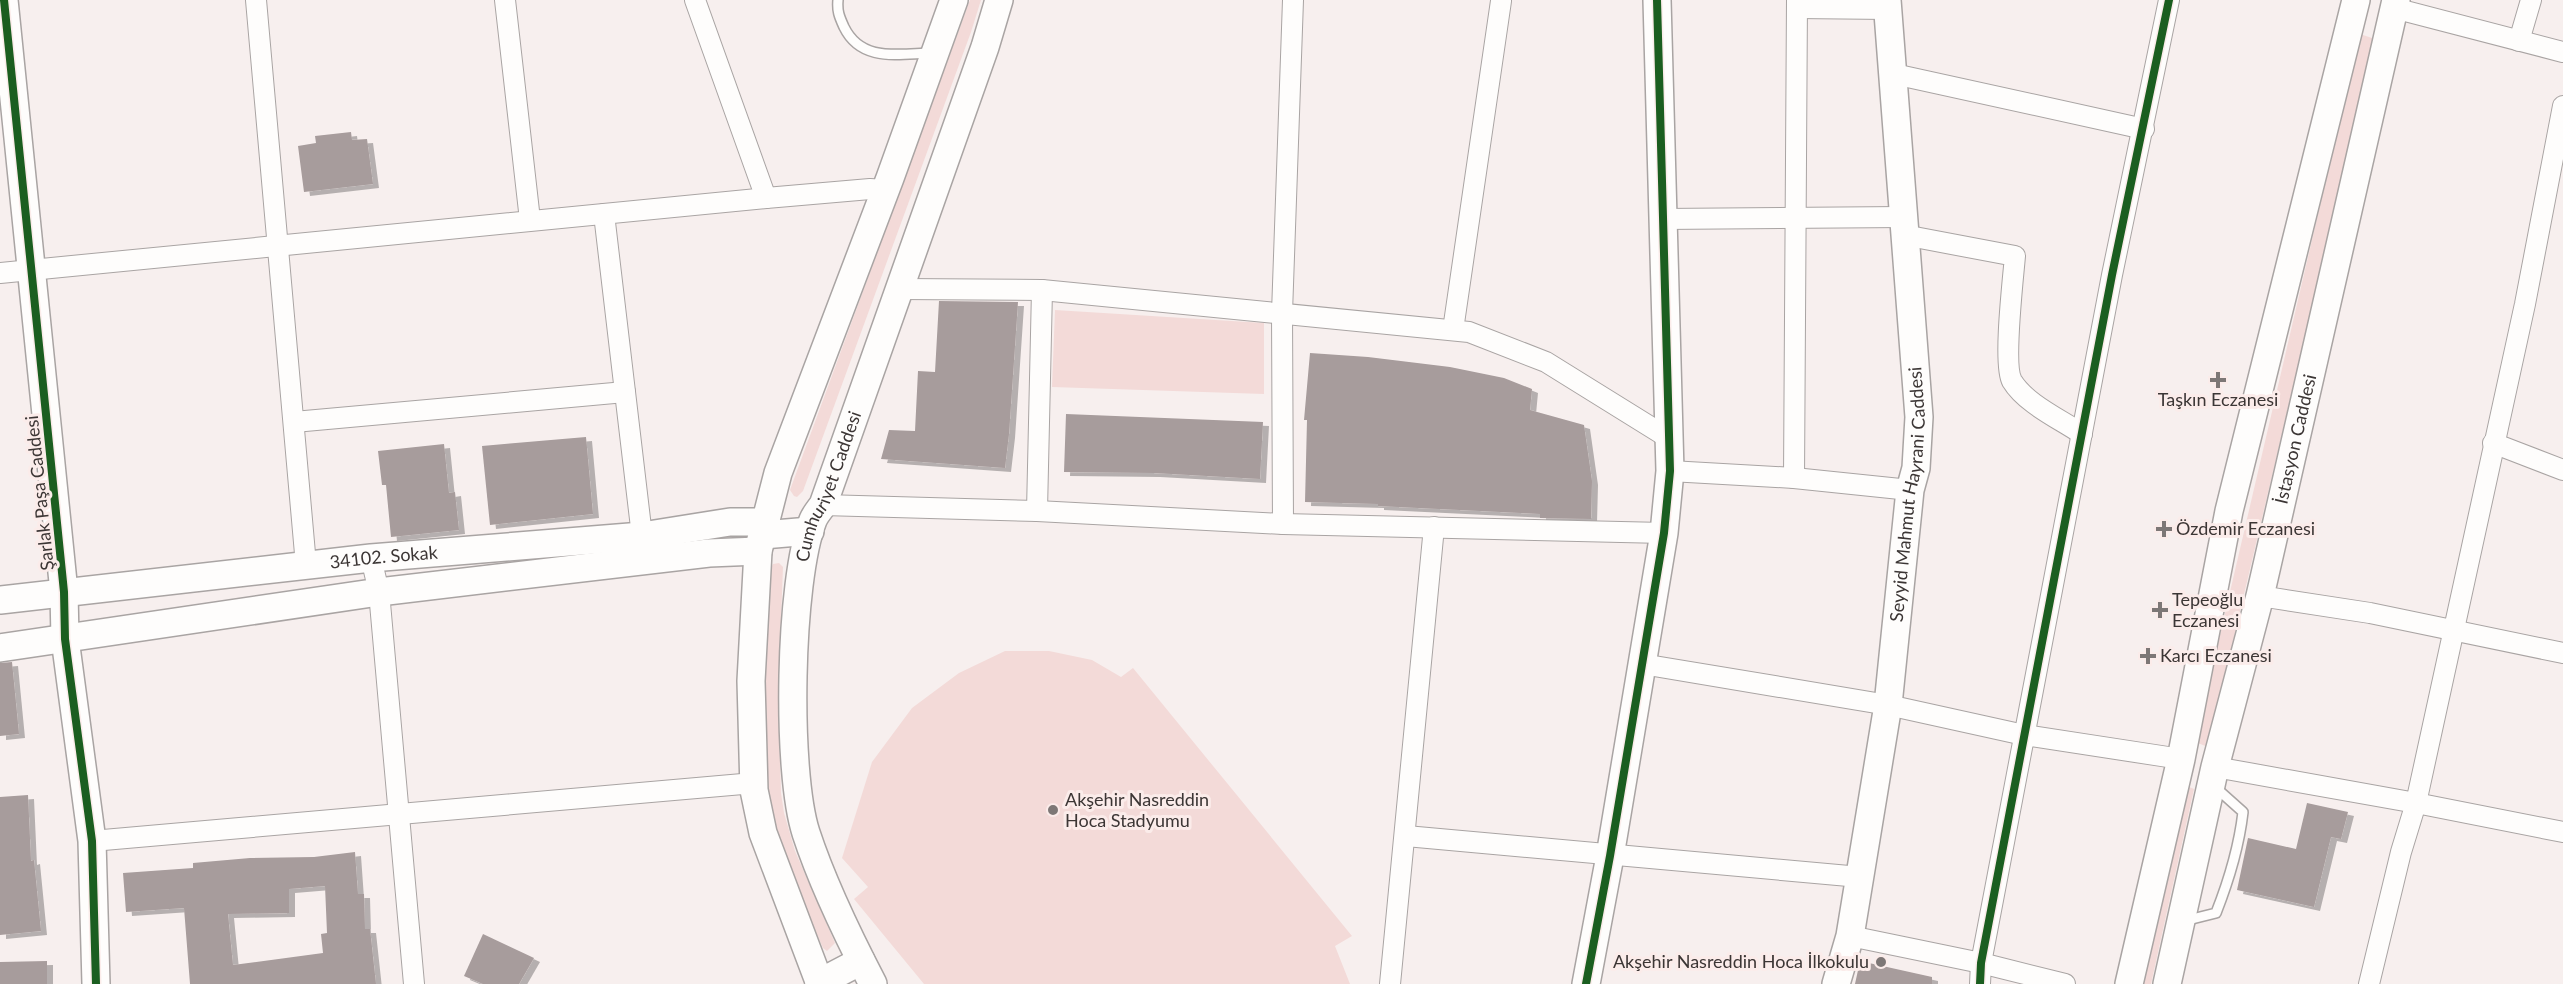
<svg xmlns="http://www.w3.org/2000/svg" width="2563" height="984" viewBox="0 0 2563 984" font-family="Lato,sans-serif">
  <style>
    .green { fill: #f3dad8 }
    .building { fill: #a79c9c; fill-rule: evenodd; filter: url(#shadow) }
    .lines { fill: none; stroke-linecap: round; stroke-linejoin: round }
    .lane-casing { stroke: #a9a4a3; stroke-width: 12 }
    .street-casing { stroke: #a9a4a3; stroke-width: 22 }
    .secondary-casing { stroke: #a9a4a3; stroke-width: 30 }
    .lane { stroke: #fefdfc; stroke-width: 9 }
    .street { stroke: #fefdfc; stroke-width: 20 }
    .secondary { stroke: #fefdfc; stroke-width: 27 }
    .cycleway-casing { stroke: #fbecea; stroke-width: 11 }
    .cycleway { stroke: #1b5e20; stroke-width: 8 }
    .poi-dot { fill: #7d7776; stroke: #fbecea; stroke-width: 2 }
    .labels { text-anchor: middle; stroke-width: 6; stroke-linejoin: round; paint-order: stroke }
    .poi-label { font-size: 18px; fill: #3c3635; stroke: #fbecea; text-anchor: start }
    .street-label { font-size: 18px; fill: #3c3635; stroke: #fbecea }
  </style>
  <defs>
    <filter id="shadow"><feDropShadow dx="6" dy="4" stdDeviation="0" flood-color="#0004"/></filter>
  </defs>
  <rect width="100%" height="100%" fill="#f7efee"/>
  <g class="green">
    <polygon points="970,0 981,0 971,32 803,491 797,497 794,496 790,490"/>
    <polygon points="2360,34 2375,39 2208,747 2195,742"/>
    <polygon points="1055,310 1264,323 1264,394 1052,387"/>
    <path d="M779,563L783,567L778,696L781,793L784,813L795,851L835,943L827,951L823,948C807,911 785,873 776,833C756,748 764,655 771,568L773,564Z"/>
    <polygon points="1005,651 1049,651 1092,660 1121,677 1133,668 1352,936 1335,946 1350,984 924,984 854,899 868,887 842,858 872,762 912,708 959,673"/>
    <polygon points="2182,784 2194,789 2151,984 2138,984"/>
  </g>
  <g class="building">
    <polygon points="351,132 352,140 367,139 373,184 304,192 298,146 316,143 315,136"/>
    <polygon points="939,301 1018,302 1009,434 1005,468 881,459 889,430 915,431 918,371 935,372"/>
    <polygon points="1310,353 1368,357 1450,367 1504,378 1532,389 1530,410 1584,425 1592,481 1591,519 1540,518 1540,514 1378,506 1378,504 1305,502 1307,420 1304,420"/>
    <polygon points="1066,414 1263,422 1260,479 1154,473 1064,472"/>
    <polygon points="586,437 593,514 490,525 482,446"/>
    <polygon points="444,444 449,493 455,492 459,530 391,537 386,485 382,485 378,451"/>
    <polygon points="12,662 19,734 0,736 0,663"/>
    <polygon points="28,795 31,861 34,860 41,931 0,935 0,797"/>
    <polygon points="2307,803 2348,812 2341,839 2331,837 2314,907 2237,890 2248,838 2296,849"/>
    <path d="M355,852L358,894H364L365,929H370L376,984H190L184,908L126,912L123,873L193,868V863L250,858L314,857ZM325,886L327,933L321,934L323,953L233,965L228,914L289,913V889Z"/>
    <polygon points="483,934 534,958 519,984 483,984 464,976"/>
    <polygon points="47,961 47,984 0,984 0,962"/>
    <polygon points="1860,961 1932,977 1932,984 1855,984"/>
  </g>
  <g class="lines">
    <g class="lane-casing">
      <g id="lane">
        <path d="M838,0C837,11 839,16 844,27C861,62 897,54 930,53"/>
        <path d="M2184,921L2216,913C2229,880 2239,847 2243,812L2215,787"/>
      </g>
    </g>
    <g class="street-casing">
      <g id="street">
        <polyline points="256,0 306,565"/>
        <polyline points="505,0 530,220"/>
        <polyline points="695,0 766,198"/>
        <polyline points="1797,8 1888,9"/>
        <polyline points="2394,8 2563,52"/>
        <polyline points="2519,41 2531,0"/>
        <polyline points="1894,74 2144,129"/>
        <polyline points="604,214 642,536"/>
        <polyline points="1663,219 1903,217"/>
        <path d="M1904,235L2015,256C2013,279 2003,365 2012,381C2026,404 2060,419 2082,434"/>
        <polyline points="0,273 766,198 870,189 885,190"/>
        <polyline points="900,289 1042,290 1469,332 1546,362 1670,439"/>
        <polyline points="1453,330 1501,1"/>
        <polyline points="294,422 625,392"/>
        <polyline points="2493,443 2563,470"/>
        <polyline points="1670,471 1794,478 1910,490"/>
        <polyline points="1794,478 1797,0"/>
        <polyline points="823,505 1037,511 1283,524 1664,533"/>
        <polyline points="1037,511 1042,290"/>
        <polyline points="1283,524 1282,313 1293,0"/>
        <polyline points="371,558 379,592 414,984"/>
        <polyline points="2260,596 2370,613 2563,653"/>
        <polyline points="1642,664 1888,705 2024,735 2181,759"/>
        <polyline points="2215,767 2416,803 2563,832"/>
        <polyline points="1406,836 1860,877"/>
        <polyline points="92,841 754,783"/>
        <polyline points="1850,936 1981,963 2065,984"/>
        <polyline points="1390,984 1434,527"/>
        <polyline points="1980,984 1981,963 2112,275 2169,0"/>
        <polyline points="2369,984 2401,852 2416,803 2525,304 2563,106"/>
      </g>
    </g>
    <g class="secondary-casing">
      <g id="secondary">
        <polyline points="4,0 64,592 65,639 92,841 96,984"/>
        <polyline points="763,535 810,531"/>
        <path id="s1" d="M0,600L371,558L642,536L730,522H766"/>
        <polyline points="0,648 379,592 709,553 758,551"/>
        <polyline points="819,983 861,961"/>
        <polyline points="820,984 763,833 754,790 751,681 758,551 778,473 890,178 954,0"/>
        <path id="s2" d="M873,984C848,936 823,885 806,833C786,771 789,581 813,520C815,515 819,510 823,505L985,47L999,0"/>
        <polyline points="1586,984 1610,856 1664,533 1670,471 1657,0"/>
        <path id="s3" d="M1836,984L1850,936L1888,705L1910,490L1916,468L1919,417L1887,0"/>
        <polyline points="2129,984 2181,759 2229,511 2356,0"/>
        <path id="s4" d="M2167,984L2215,767L2260,596L2396,0"/>
      </g>
    </g>
    <use href="#lane" class="lane"/>
    <use href="#street" class="street"/>
    <use href="#secondary" class="secondary"/>
    <g class="cycleway-casing">
      <g id="cycleway">
        <polyline points="4,0 64,592 65,639 92,841 96,984"/>
        <polyline points="1586,984 1610,856 1664,533 1670,471 1657,0"/>
        <polyline points="1980,984 1981,963 2112,275 2169,0"/>
      </g>
    </g>
    <use href="#cycleway" class="cycleway"/>
  </g>
  <g class="poi-dot">
    <path d="M2215 371h6v6h6v6h-6v6h-6v-6h-6v-6h6z"/>
    <path d="M2161 520h6v6h6v6h-6v6h-6v-6h-6v-6h6z"/>
    <path d="M2157 601h6v6h6v6h-6v6h-6v-6h-6v-6h6z"/>
    <path d="M2145 647h6v6h6v6h-6v6h-6v-6h-6v-6h6z"/>
    <circle cx="1053" cy="810" r="6"/>
    <circle cx="1881" cy="962" r="6"/>
  </g>
  <g class="labels">
    <g class="poi-label">
      <text x="2218" y="406" text-anchor="middle">Taşkın Eczanesi</text>
      <text x="2176" y="535">Özdemir Eczanesi</text>
      <text x="2172" y="606">Tepeoğlu<tspan x="2172" dy="21">Eczanesi</tspan></text>
      <text x="2160" y="662">Karcı Eczanesi</text>
      <text x="1065" y="806">Akşehir Nasreddin<tspan x="1065" dy="21">Hoca Stadyumu</tspan></text>
      <text x="1869" y="968" text-anchor="end">Akşehir Nasreddin Hoca İlkokulu</text>
    </g>
    <g class="street-label">
      <text dy="6" stroke="none"><textPath href="#s4" startOffset="560">İstasyon Caddesi</textPath></text>
      <text dy="6" stroke="none"><textPath href="#s2" startOffset="518">Cumhuriyet Caddesi</textPath></text>
      <text transform="translate(40 493) rotate(-96)" y="6">Şarlak Paşa Caddesi</text>
      <text dy="6" stroke="none"><textPath href="#s3" startOffset="496">Seyyid Mahmut Hayrani Caddesi</textPath></text>
      <text dy="6" stroke="none"><textPath href="#s1" startOffset="386">34102. Sokak</textPath></text>
    </g>
  </g>
</svg>
